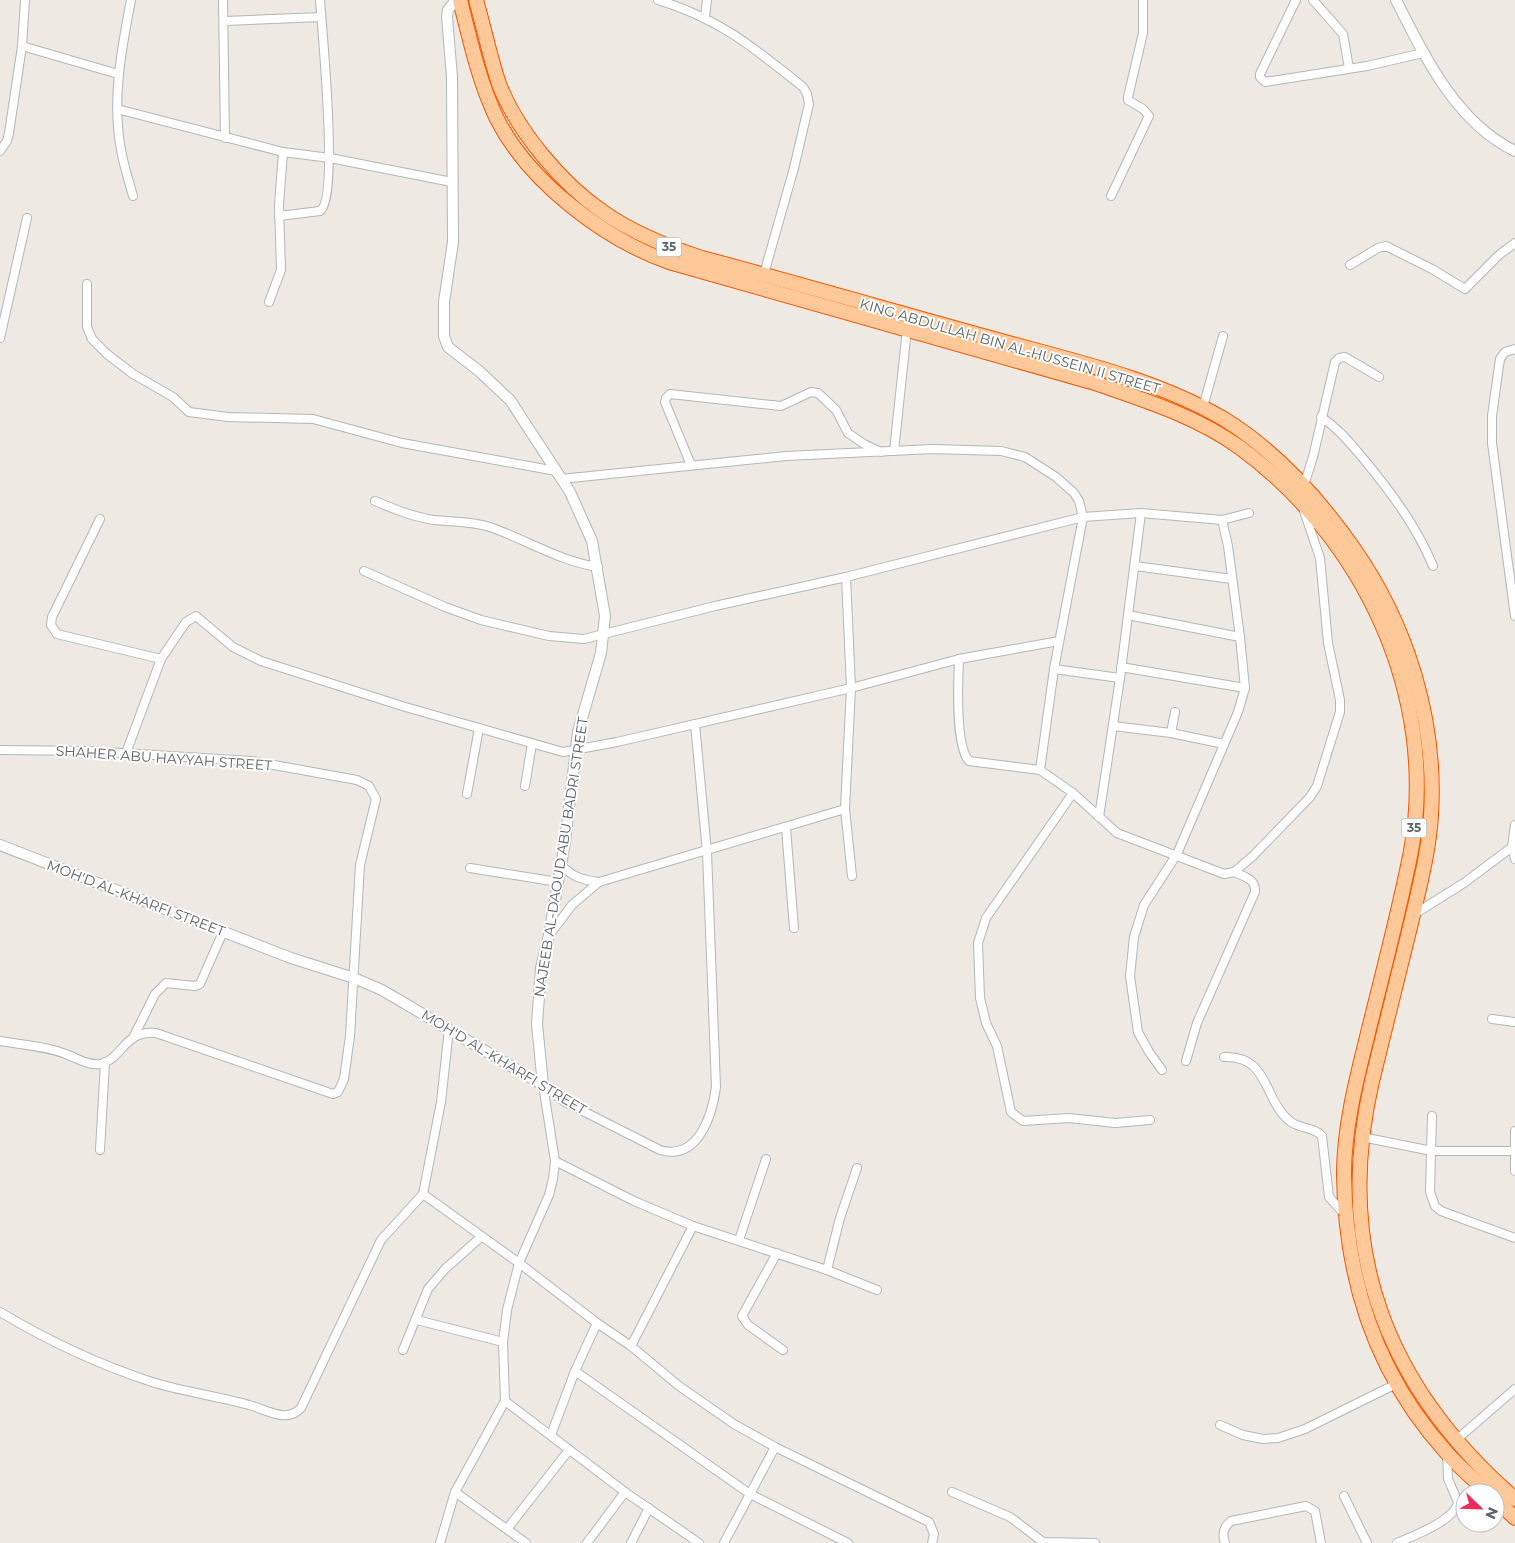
<svg xmlns="http://www.w3.org/2000/svg" width="1515" height="1543" viewBox="0 0 1515 1543" font-family="Montserrat,sans-serif">
  <style>
    .lines { fill: none; stroke-linecap: round; stroke-linejoin: round }
    .minor-casing { stroke: #b1b7b9; stroke-width: 10 }
    .tertiary-casing { stroke: #b1b7b9; stroke-width: 12 }
    .trunk-casing { stroke: #f25700; stroke-width: 16 }
    .minor { stroke: #fff; stroke-width: 8 }
    .tertiary { stroke: #fff; stroke-width: 10 }
    .trunk { stroke: #ffc899; stroke-width: 14 }
    .labels { text-anchor: middle; stroke-width: 4; stroke-linejoin: round; paint-order: stroke }
    .shield { fill: #fff; stroke: #8d9293; stroke-width: 1 }
    .shield-label { font-size: 12px; font-weight: bold; fill: #5c6365 }
    .street-label { font-size: 14px; fill: #5c6365; stroke: #fff }
  </style>
  <rect width="100%" height="100%" fill="#efe9e4"/>
  <g class="lines">
    <g class="minor-casing">
      <g id="minor">
        <path d="M131,0C121,51 111,104 122,155C125,169 129,182 133,196"/>
        <polyline points="223,0 225,138"/>
        <path d="M658,0C720,19 753,47 803,87L807,94L809,104L794,168L764,274"/>
        <polyline points="1296,0 1260,74 1260,77 1265,82 1367,66 1423,53"/>
        <polyline points="1313,0 1343,34 1349,68"/>
        <polyline points="705,17 707,0"/>
        <polyline points="225,21 321,17"/>
        <polyline points="22,46 118,74"/>
        <polyline points="117,109 283,152 330,158 452,182"/>
        <polyline points="0,151 7,141 9,133 22,46 25,0"/>
        <polyline points="1111,196 1149,116 1143,109 1128,100 1128,97 1143,33 1143,0"/>
        <path d="M279,216L320,211C339,199 322,29 320,0"/>
        <polyline points="1350,265 1378,248 1386,246 1432,269 1465,289 1500,254 1515,243"/>
        <polyline points="87,284 87,327 92,339 107,354 133,374 173,397 189,412 228,417 313,419 402,443 556,471"/>
        <polyline points="269,302 281,270 279,205 283,152"/>
        <polyline points="0,338 27,218"/>
        <polyline points="1515,349 1505,352 1500,359 1492,416 1492,443 1515,616"/>
        <polyline points="1203,407 1223,336"/>
        <path d="M1321,417C1338,428 1349,442 1362,457C1390,491 1416,525 1433,566"/>
        <polyline points="894,451 907,329"/>
        <polyline points="691,465 665,402 666,398 670,394 781,406 811,392 818,393 836,410 848,433 864,444 881,452"/>
        <polyline points="561,479 786,456 933,449 1001,451 1025,457 1056,477 1074,493 1079,501 1083,517 1054,669 1040,770"/>
        <polyline points="1304,485 1313,457 1335,362 1339,358 1345,357 1379,377"/>
        <path d="M375,501C394,509 413,517 434,520C453,522 472,521 490,527C527,540 559,561 598,567"/>
        <polyline points="100,519 52,617 51,625 57,634 161,659 186,622 196,616 233,647 261,661 402,706 563,752 617,742 851,688 959,659 1059,641"/>
        <polyline points="1135,566 1232,579"/>
        <polyline points="364,571 445,607 481,620 549,636 584,639 715,606 846,577 1083,517 1141,513 1222,520 1249,513"/>
        <polyline points="846,577 851,688 845,809 852,876"/>
        <polyline points="1128,615 1240,637"/>
        <path d="M959,659C958,681 955,746 969,761L1040,770L1073,793L1117,833L1224,874L1234,872L1253,856L1310,797L1317,786L1340,712V700L1328,643L1320,558L1304,511"/>
        <polyline points="1121,667 1245,688"/>
        <polyline points="1054,669 1120,678"/>
        <polyline points="1113,726 1171,733 1224,744"/>
        <polyline points="1171,733 1175,712"/>
        <path d="M0,750L88,751L252,761L357,780L369,786L376,799L360,865L350,1036L344,1079L338,1092L333,1094L156,1033C124,1030 123,1058 101,1064C90,1066 78,1059 68,1055C47,1046 22,1045 0,1041"/>
        <polyline points="126,753 161,659"/>
        <polyline points="525,786 532,744"/>
        <polyline points="1073,793 986,918 978,943 980,998 986,1023 997,1046 1011,1112 1023,1121 1069,1118 1115,1123 1150,1120"/>
        <polyline points="467,794 479,728"/>
        <polyline points="1099,817 1120,678 1141,513"/>
        <polyline points="1515,825 1512,847 1515,859"/>
        <polyline points="786,828 794,928"/>
        <path d="M561,865C573,877 582,880 599,882"/>
        <polyline points="470,868 558,882"/>
        <polyline points="1413,915 1464,883 1512,847"/>
        <polyline points="550,934 572,905 599,882 845,809"/>
        <polyline points="1492,1019 1515,1022"/>
        <polyline points="133,1038 155,994 166,983 195,986 200,984 223,932"/>
        <path d="M1224,1057C1270,1055 1263,1101 1291,1122C1301,1129 1314,1127 1322,1136L1329,1197L1346,1216"/>
        <path d="M1186,1061L1197,1023L1255,892C1256,879 1245,877 1234,872"/>
        <polyline points="1162,1070 1149,1052 1138,1032 1130,976 1134,937 1144,905 1177,854 1238,712 1245,688 1240,637 1228,546 1222,520"/>
        <path d="M543,1085L565,1102L660,1150C698,1161 712,1116 716,1087L707,852L695,724"/>
        <polyline points="1432,1116 1430,1192 1435,1206 1441,1211 1515,1238"/>
        <polyline points="1515,1131 1515,1171"/>
        <polyline points="1362,1137 1432,1151 1515,1151"/>
        <polyline points="100,1150 105,1062"/>
        <polyline points="555,1161 634,1201 693,1226 827,1270 877,1290"/>
        <polyline points="423,1194 519,1263 597,1323 631,1346 679,1386 734,1424 775,1447 929,1522 934,1534 932,1543"/>
        <polyline points="739,1240 766,1159"/>
        <polyline points="777,1253 742,1316 748,1325 783,1350"/>
        <polyline points="827,1270 840,1218 857,1168"/>
        <path d="M0,1312C50,1342 97,1364 152,1382C184,1392 217,1396 249,1405C266,1409 286,1424 301,1408L381,1240L423,1194L441,1102L449,1029"/>
        <polyline points="417,1320 503,1342"/>
        <polyline points="631,1346 693,1226"/>
        <polyline points="403,1350 428,1289 445,1269 481,1237"/>
        <polyline points="575,1371 750,1494 848,1543"/>
        <polyline points="505,1401 625,1492 699,1543"/>
        <polyline points="1220,1425 1243,1435 1263,1439 1278,1438 1305,1429 1396,1384"/>
        <polyline points="551,1435 575,1371 597,1323"/>
        <polyline points="1455,1441 1515,1389"/>
        <polyline points="455,1492 526,1543"/>
        <polyline points="952,1492 1010,1517 1043,1542 1095,1543"/>
        <polyline points="1344,1496 1367,1543"/>
        <polyline points="507,1529 569,1450"/>
        <polyline points="440,1543 455,1492 505,1401 503,1342 507,1310 519,1263 549,1195 553,1179 555,1161 543,1085"/>
        <polyline points="587,1543 625,1492"/>
        <polyline points="631,1543 649,1508"/>
        <polyline points="724,1543 775,1447"/>
        <path d="M1225,1543C1222,1534 1223,1527 1231,1521L1306,1506L1315,1511L1321,1543"/>
        <path d="M1397,1543C1413,1536 1456,1520 1458,1502L1448,1479L1447,1453"/>
      </g>
    </g>
    <g class="tertiary-casing">
      <g id="tertiary">
        <polyline points="456,0 448,10 447,17 452,77 453,242 444,302 444,336 448,347 479,371 510,400 570,492 592,541 605,616 601,653 578,732 565,842 549,935 541,968 537,1024 543,1085"/>
        <path d="M1396,0C1424,55 1456,123 1515,151"/>
        <polyline points="0,845 291,958 354,978 382,990 543,1085"/>
      </g>
    </g>
    <g class="trunk-casing">
      <g id="trunk">
        <path d="M460,0C470,40 479,82 497,119C529,182 604,239 669,262L1095,383C1144,400 1196,416 1239,447C1363,537 1439,696 1411,851C1399,913 1382,975 1367,1037C1356,1081 1344,1128 1344,1174C1345,1279 1375,1373 1446,1452C1459,1467 1474,1480 1489,1493"/>
        <path d="M476,0C484,28 490,57 499,84C517,131 562,184 603,212C633,233 668,247 702,258C796,283 889,310 983,336C1064,359 1150,376 1224,419C1276,451 1319,499 1354,549C1407,625 1437,721 1431,815C1429,850 1420,884 1412,919C1399,973 1385,1027 1372,1081C1333,1250 1386,1387 1515,1499"/>
        <polyline points="1495,1499 1515,1518"/>
      </g>
    </g>
    <use href="#minor" class="minor"/>
    <use href="#tertiary" class="tertiary"/>
    <use href="#trunk" class="trunk"/>
  </g>
  <g class="labels">
    <g class="shield">
      <rect x="656.5" y="237.5" width="25" height="19" rx="4"/>
      <rect x="1401.5" y="818.5" width="25" height="19" rx="4"/>
    </g>
    <g class="shield-label">
      <text x="669" y="251">35</text>
      <text x="1414" y="832">35</text>
    </g>
    <g class="street-label">
      <text transform="translate(1010 346) rotate(16)" y="5">KING ABDULLAH BIN AL-HUSSEIN II STREET</text>
      <text transform="translate(164 758) rotate(4)" y="5">SHAHER ABU HAYYAH STREET</text>
      <text transform="translate(561 857) rotate(-81)" y="5">NAJEEB AL-DAOUD ABU BADRI STREET</text>
      <text transform="translate(136 898) rotate(21)" y="5">MOH'D AL-KHARFI STREET</text>
      <text transform="translate(504 1062) rotate(31)" y="5">MOH'D AL-KHARFI STREET</text>
    </g>
  </g>
  <g transform="translate(1480 1508) rotate(113)"><circle r="24" fill="#ffffff" stroke="#bec1c1"/>
  <path d="M0-4L9 19L0 12L-9 19Z" fill="#ee2b5c"/>
  <text y="-8" font-size="14" font-weight="bold" text-anchor="middle" fill="#5c6365">N</text>
  </g>
</svg>
